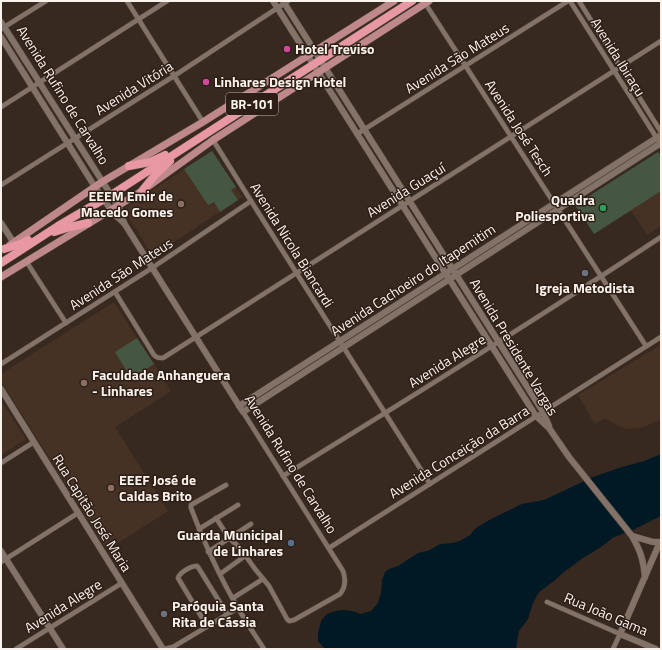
<svg xmlns="http://www.w3.org/2000/svg" width="662" height="650" viewBox="0 0 662 650" font-family="'Titillium Web',sans-serif">
  <style>
    .built { fill: #463225 }
    .green { fill: #455743 }
    .water { fill: #001924 }
    .lines { fill: none; stroke-linecap: round; stroke-linejoin: round }
    .street-casing { stroke: #53483f; stroke-width: 5.5 }
    .secondary-casing { stroke: #53483f; stroke-width: 7 }
    .primary-casing { stroke: #53483f; stroke-width: 8 }
    .highway-casing { stroke: #53483f; stroke-width: 9 }
    .street { stroke: #837268; stroke-width: 4.5 }
    .secondary { stroke: #837268; stroke-width: 6 }
    .primary { stroke: #bf898b; stroke-width: 7 }
    .highway { stroke: #e798a2; stroke-width: 8 }
    .hotel-dot { fill: #d1479c; stroke: #2d1f17; stroke-width: 1.5 }
    .education-dot { fill: #8d6e63; stroke: #2d1f17; stroke-width: 1.5 }
    .leisure-dot { fill: #2e9e5b; stroke: #2d1f17; stroke-width: 1.5 }
    .worship-dot { fill: #6b7280; stroke: #2d1f17; stroke-width: 1.5 }
    .service-dot { fill: #5c6f8a; stroke: #2d1f17; stroke-width: 1.5 }
    .labels { text-anchor: middle; stroke-width: 3; stroke-linejoin: round; paint-order: stroke }
    .shield { fill: #2d1f17; stroke: #beb3ac; stroke-width: 1 }
    .shield-label { font-size: 13px; font-weight: bold; fill: #fcf2ec }
    .poi-label { font-size: 14px; font-weight: bold; fill: #fcf2ec; stroke: #2d1f17; text-anchor: start }
    .street-label { font-size: 14px; fill: #fcf2ec; stroke: #2d1f17 }
  </style>
  <rect width="100%" height="100%" fill="#382920"/>
  <g class="built">
    <polygon points="212,151 242,197 153,256 123,209"/>
    <polygon points="661,191 661,226 647,235 631,210"/>
    <polygon points="114,302 171,391 115,427 168,511 107,550 1,381 1,374"/>
    <polygon points="661,345 661,420 640,428 627,429 617,425 605,418 595,424 578,395"/>
    <polygon points="1,401 26,439 1,455"/>
  </g>
  <g class="green">
    <polygon points="212,151 236,187 231,190 238,200 220,212 214,202 208,205 184,169"/>
    <polygon points="658,152 661,156 661,191 594,234 575,205"/>
    <polygon points="137,338 154,364 131,378 115,352"/>
  </g>
  <polygon class="water" points="661,454 661,516 633,530 614,537 601,547 583,558 564,572 554,581 539,592 533,603 528,619 519,631 516,649 325,649 318,641 318,633 321,621 327,614 336,611 343,610 352,611 361,614 371,611 378,603 381,593 382,580 385,572 389,569 398,566 418,553 430,550 440,544 452,543 460,541 470,535 476,528 491,519 522,504 544,500 593,477 622,467 644,461"/>
  <g class="lines">
    <g class="street-casing">
      <g id="street">
        <polyline points="127,1 203,122"/>
        <polyline points="570,1 658,140"/>
        <polyline points="579,1 661,132"/>
        <polyline points="425,3 646,346"/>
        <polyline points="1,29 46,1"/>
        <polyline points="1,107 167,1"/>
        <polyline points="357,134 568,1"/>
        <polyline points="213,140 251,201 430,484"/>
        <polyline points="1,185 174,76 288,1"/>
        <polyline points="26,261 66,323"/>
        <path d="M115,292L154,355C157,358 159,358 163,358L661,41"/>
        <polyline points="1,364 152,268 251,201"/>
        <polyline points="1,463 34,442"/>
        <path d="M283,476C410,398 537,319 661,237"/>
        <path d="M226,485L191,505V508C204,542 219,576 238,608C246,622 255,635 264,649"/>
        <path d="M216,518L229,538L240,548L255,569L269,586L287,619L289,621L294,620L340,594C346,587 346,580 343,571L243,412"/>
        <polyline points="199,529 238,505"/>
        <polyline points="329,548 661,337"/>
        <polyline points="208,552 251,524"/>
        <polyline points="1,562 78,513"/>
        <polyline points="220,574 245,556"/>
        <polyline points="233,598 263,579"/>
        <polyline points="547,602 620,634 613,649"/>
        <path d="M207,626L178,578C180,572 191,566 197,566L198,567L227,614"/>
        <polyline points="16,649 122,583"/>
        <polyline points="164,649 173,647 238,608"/>
      </g>
    </g>
    <g class="secondary-casing">
      <g id="secondary">
        <path d="M273,1L536,416L549,428L569,457L632,536C641,552 643,559 645,577"/>
        <polyline points="283,1 543,412 549,426"/>
        <polyline points="1,22 118,206 120,210 124,223 243,412 661,143"/>
        <polyline points="1,37 95,187 114,214 124,223"/>
        <polyline points="1,223 14,243"/>
        <polyline points="1,389 163,649"/>
        <polyline points="239,406 661,135"/>
        <polyline points="632,536 653,542 661,542"/>
        <polyline points="1,551 63,649"/>
        <polyline points="656,649 620,634 660,542"/>
      </g>
    </g>
    <g class="primary-casing">
      <g id="primary">
        <polyline points="10,245 102,182 203,122 394,1"/>
        <polyline points="1,277 142,191 213,140 429,1"/>
      </g>
    </g>
    <g class="highway-casing">
      <g id="highway">
        <polyline points="129,166 150,162 165,155"/>
        <polyline points="142,191 155,175 170,161"/>
        <polyline points="54,232 70,227 88,223"/>
        <polyline points="4,249 23,243 28,240"/>
        <polyline points="1,263 58,226 111,195 412,1"/>
      </g>
    </g>
    <use href="#street" class="street"/>
    <use href="#secondary" class="secondary"/>
    <use href="#primary" class="primary"/>
    <use href="#highway" class="highway"/>
  </g>
  <g class="hotel-dot">
    <circle cx="287" cy="49" r="4"/>
    <circle cx="206" cy="82" r="4"/>
  </g>
  <g class="education-dot">
    <circle cx="181" cy="204" r="4"/>
    <circle cx="84" cy="383" r="4"/>
    <circle cx="111" cy="488" r="4"/>
  </g>
  <circle class="leisure-dot" cx="603" cy="208" r="4"/>
  <g class="worship-dot">
    <circle cx="585" cy="273" r="4"/>
    <circle cx="164" cy="614" r="4"/>
  </g>
  <circle class="service-dot" cx="291" cy="543" r="4"/>
  <g class="labels">
    <rect class="shield" x="226" y="93" width="52" height="22" rx="3"/>
    <g class="shield-label">
      <text x="252" y="109">BR-101</text>
    </g>
    <g class="poi-label">
      <text x="295" y="54">Hotel Treviso</text>
      <text x="214" y="87">Linhares Design Hotel</text>
      <text x="173" y="201" text-anchor="end">EEEM Emir de<tspan x="173" dy="16">Macedo Gomes</tspan></text>
      <text x="595" y="205" text-anchor="end">Quadra<tspan x="595" dy="16">Poliesportiva</tspan></text>
      <text x="585" y="293" text-anchor="middle">Igreja Metodista</text>
      <text x="92" y="380">Faculdade Anhanguera<tspan x="92" dy="16">- Linhares</tspan></text>
      <text x="119" y="485">EEEF José de<tspan x="119" dy="16">Caldas Brito</tspan></text>
      <text x="283" y="540" text-anchor="end">Guarda Municipal<tspan x="283" dy="16">de Linhares</tspan></text>
      <text x="172" y="611">Paróquia Santa<tspan x="172" dy="16">Rita de Cássia</tspan></text>
    </g>
    <g class="street-label">
      <text transform="translate(618 57) rotate(58)" y="5">Avenida Ibiraçu</text>
      <text transform="translate(457 58) rotate(-32)" y="5">Avenida São Mateus</text>
      <text transform="translate(134 88) rotate(-32)" y="5">Avenida Vitória</text>
      <text transform="translate(63 95) rotate(58)" y="5">Avenida Rufino de Carvalho</text>
      <text transform="translate(519 128) rotate(57)" y="5">Avenida José Tesch</text>
      <text transform="translate(406 190) rotate(-32)" y="5">Avenida Guaçuí</text>
      <text transform="translate(292 245) rotate(58)" y="5">Avenida Nicola Biancardi</text>
      <text transform="translate(121 274) rotate(-33)" y="5">Avenida São Mateus</text>
      <text transform="translate(413 280) rotate(-33)" y="5">Avenida Cachoeiro do Itapemitim</text>
      <text transform="translate(514 347) rotate(59)" y="5">Avenida Presidente Vargas</text>
      <text transform="translate(447 361) rotate(-32)" y="5">Avenida Alegre</text>
      <text transform="translate(459 452) rotate(-32)" y="5">Avenida Conceição da Barra</text>
      <text transform="translate(291 464) rotate(58)" y="5">Avenida Rufino de Carvalho</text>
      <text transform="translate(92 513) rotate(58)" y="5">Rua Capitão José Maria</text>
      <text transform="translate(63 606) rotate(-32)" y="5">Avenida Alegre</text>
      <text transform="translate(606 614) rotate(23)" y="5">Rua João Gama</text>
    </g>
  </g>
  <rect width="662" height="650" fill="none" stroke="#fcf2ec" stroke-width="4"/>
</svg>
